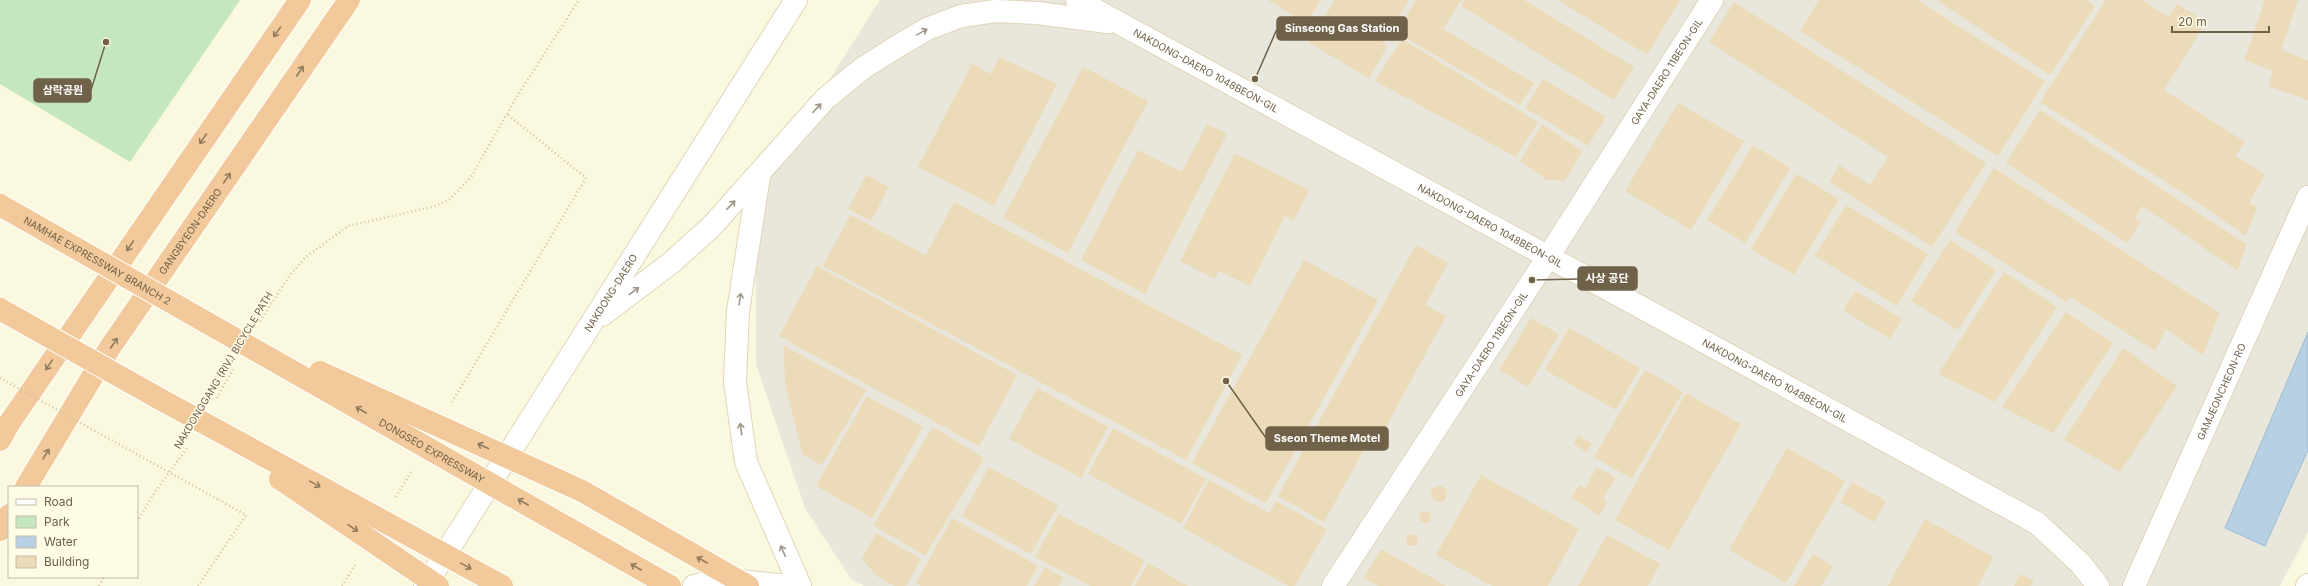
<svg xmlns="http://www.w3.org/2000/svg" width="2308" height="586" viewBox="0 0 2308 586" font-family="Inter,'Noto Sans KR',sans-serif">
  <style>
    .industrial { fill: #e9e6dc }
    .green { fill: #c5e7c0 }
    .water { fill: #b7d0e3; stroke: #9dbdd4 }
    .building { fill: #ebdbb8 }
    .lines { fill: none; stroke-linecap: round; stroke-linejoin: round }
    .street-casing { stroke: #ded5bd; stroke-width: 24 }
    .secondary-casing { stroke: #e0d5b8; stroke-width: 24 }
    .highway-casing { stroke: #fff; stroke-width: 24 }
    .path { stroke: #d3c19d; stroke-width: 2.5; stroke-dasharray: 1 3; stroke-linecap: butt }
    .street { stroke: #fff; stroke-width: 22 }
    .secondary { stroke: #fff; stroke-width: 22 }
    .highway { stroke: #f2c99a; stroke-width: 22 }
    .highway-bridge-casing { stroke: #fff; stroke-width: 24; stroke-linecap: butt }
    .path-bridge { stroke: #d3c19d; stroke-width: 2.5; stroke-dasharray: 1 3; stroke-linecap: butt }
    .highway-bridge { stroke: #f2c99a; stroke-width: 22 }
    .oneway { stroke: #907b5d }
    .oneway2 { stroke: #a29889 }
    .labels { text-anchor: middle; stroke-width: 3; stroke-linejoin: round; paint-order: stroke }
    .street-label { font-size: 10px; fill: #706149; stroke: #fefbe6 }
    .leader { fill: none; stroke: #706149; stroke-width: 1.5 }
    .callout-dot { fill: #706149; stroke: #fefbe6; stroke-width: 1.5 }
    .callout { fill: #706149; stroke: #706149; stroke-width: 1.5 }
    .callout-label { font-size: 11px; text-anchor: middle; font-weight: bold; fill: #fff }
  </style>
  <rect width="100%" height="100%" fill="#fbf8e0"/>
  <polygon class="industrial" points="880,0 2308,0 2308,532 2280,586 864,586 851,579 805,508 756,364 756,196"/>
  <polygon class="green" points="0,0 240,0 130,162 0,84"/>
  <polygon class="water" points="2308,332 2308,450 2265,546 2225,528"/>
  <g class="building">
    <polygon points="1268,0 1321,0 1306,23"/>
    <polygon points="1335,0 1409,0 1383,44 1387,47 1369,78 1309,43"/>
    <polygon points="1416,0 1461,0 1443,29 1534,83 1520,105 1396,32"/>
    <polygon points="1465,0 1524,0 1634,67 1614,100 1461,6"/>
    <polygon points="1558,0 1680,0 1647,55"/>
    <polygon points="1819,0 1917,0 2045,81 1998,156 1800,31"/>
    <polygon points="1936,0 2085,0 2095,6 2050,75"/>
    <polygon points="2106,0 2142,0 2168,17 2177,4 2206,22 2164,90 2245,142 2235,156 2265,174 2249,203 2257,207 2246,236 2203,206 2040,102"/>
    <polygon points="2265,0 2298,0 2281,50 2308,60 2308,100 2268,86 2273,71 2244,60"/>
    <polygon points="1734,2 1986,163 1932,247 1829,182 1839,165 1870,185 1888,157 1709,42"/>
    <polygon points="1402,39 1538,122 1516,157 1375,81"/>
    <polygon points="999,57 1057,84 994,206 918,167 972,64 991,74"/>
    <polygon points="1083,67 1148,101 1068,253 1003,218"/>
    <polygon points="1543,79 1606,117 1588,146 1525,108"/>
    <polygon points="1678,103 1744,141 1691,230 1625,191"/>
    <polygon points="2040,110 2246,244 2238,271 2142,206 2135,219 2141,222 2127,243 2006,163"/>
    <polygon points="1207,124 1227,134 1145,294 1081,260 1138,150 1182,172"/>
    <polygon points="1542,124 1582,151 1565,181 1547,180 1520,161"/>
    <polygon points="1753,145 1790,168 1745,243 1707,220"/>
    <polygon points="1235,153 1309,190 1293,221 1285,216 1250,286 1219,271 1215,279 1180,261"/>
    <polygon points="1994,168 2219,313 2203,355 2166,329 2155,351 2070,297 2067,302 1955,232"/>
    <polygon points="1796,174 1839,199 1794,275 1751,249"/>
    <polygon points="866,175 889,187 871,221 848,209"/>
    <polygon points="954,202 1242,355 1186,460 823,266 850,215 926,255"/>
    <polygon points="1846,205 1928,254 1897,306 1815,256"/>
    <polygon points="1950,240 1996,270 1958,330 1911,301"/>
    <polygon points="1416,245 1448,263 1425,305 1446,316 1384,430 1377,426 1324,522 1278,496"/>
    <polygon points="1304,260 1378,300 1266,503 1192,463"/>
    <polygon points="817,266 1017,375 979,446 779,336"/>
    <polygon points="2004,272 2057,307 1995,402 1938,374"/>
    <polygon points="1855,291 1902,319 1890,339 1843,310"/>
    <polygon points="2066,312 2113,343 2053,433 2002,407"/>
    <polygon points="1531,318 1559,334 1528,387 1499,370"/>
    <polygon points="1569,328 1640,368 1616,410 1545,370"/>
    <polygon points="784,346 866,390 822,465 803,455 785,385"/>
    <polygon points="2123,348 2177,386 2120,472 2064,440"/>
    <polygon points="1645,370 1683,392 1632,479 1594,457"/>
    <polygon points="1037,388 1108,427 1081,478 1009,439"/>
    <polygon points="1686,393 1741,424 1669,550 1615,520"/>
    <polygon points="867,396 923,427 872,518 816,486"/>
    <polygon points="933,427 984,458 925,556 873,525"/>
    <polygon points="1113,428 1206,479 1181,524 1088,474"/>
    <polygon points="1578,435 1592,444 1587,452 1573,444"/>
    <polygon points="1787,448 1845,481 1786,583 1729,550"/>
    <polygon points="989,467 1058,505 1031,554 962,516"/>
    <polygon points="1597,467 1615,478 1603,499 1607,502 1599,516 1571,497 1580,485 1585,488"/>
    <polygon points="1481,475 1579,529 1548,586 1492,586 1436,555"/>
    <polygon points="1209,480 1269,513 1276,501 1327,529 1295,586 1288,586 1183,528"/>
    <polygon points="1852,482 1886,501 1874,522 1840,502"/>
    <circle cx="1439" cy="494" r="8"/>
    <circle cx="1425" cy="517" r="6"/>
    <polygon points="1059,514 1145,560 1131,586 1090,586 1035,557"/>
    <polygon points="952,518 1038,566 1027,586 921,586 916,583"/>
    <polygon points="1925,519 1993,557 1978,586 1888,586"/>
    <polygon points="876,533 921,559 906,586 894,586 878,577 862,559"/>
    <circle cx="1412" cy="540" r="6"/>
    <polygon points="1607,535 1660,564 1648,586 1578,586"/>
    <polygon points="1381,549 1441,583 1446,586 1378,586 1364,578"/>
    <polygon points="1813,554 1833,566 1821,586 1794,586"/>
    <polygon points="1148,563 1188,586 1135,586"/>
    <polygon points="1045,567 1063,577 1059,586 1034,586"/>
    <polygon points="2020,574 2034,581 2031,586 2014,586"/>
  </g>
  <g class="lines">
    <g class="street-casing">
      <g id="street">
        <path id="s1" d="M1333,586L1548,257L1712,0"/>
      </g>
    </g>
    <g class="secondary-casing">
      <g id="secondary">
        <path id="s2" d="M1077,0L2037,523L2081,564L2098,586"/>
        <polyline points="759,176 738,311 735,382 746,462 800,586"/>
        <polyline points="602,315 671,263 712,226 825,99 863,68 898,46 927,29 961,16 996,11 1037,13 1108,22"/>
        <path id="s3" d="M425,586L796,0"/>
        <polyline points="694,586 719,579 790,586"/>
        <path id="s4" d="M2134,586L2308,197"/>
        <polyline points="2307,586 2308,585"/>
      </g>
    </g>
    <g class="highway-casing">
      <g id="highway">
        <polyline points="0,440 10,422 300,0"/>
        <path id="s5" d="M26,487L109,349L349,0"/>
        <polyline points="0,530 9,515"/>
      </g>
    </g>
    <g class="path">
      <polyline points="260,321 290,275 306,257 348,226 432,207 449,200 471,177 516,98 579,0"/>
      <polyline points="217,398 233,369"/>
      <polyline points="452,402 586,178 507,114"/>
      <polyline points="396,497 412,470"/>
      <polyline points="137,522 155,492 188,447"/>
      <polyline points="99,586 104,577"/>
      <polyline points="198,586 246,515 219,500"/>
      <polyline points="342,586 355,565"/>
    </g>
    <use href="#street" class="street"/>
    <use href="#secondary" class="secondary"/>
    <use href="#highway" class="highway"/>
    <g class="highway-bridge-casing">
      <g id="highway-bridge">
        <path id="s6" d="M0,205L670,586"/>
        <polyline points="0,309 158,398 502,586"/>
        <polyline points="320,372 582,491 748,586"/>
        <polyline points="280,479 438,586"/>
      </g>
    </g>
    <polyline class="path-bridge" points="0,378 219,500"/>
    <use href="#highway-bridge" class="highway-bridge"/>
  </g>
  <defs><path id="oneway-shaft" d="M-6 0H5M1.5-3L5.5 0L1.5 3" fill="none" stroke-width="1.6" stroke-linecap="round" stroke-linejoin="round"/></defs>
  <g class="oneway">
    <use href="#oneway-shaft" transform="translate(277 32) rotate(126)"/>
    <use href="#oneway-shaft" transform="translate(300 71) rotate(-56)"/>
    <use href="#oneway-shaft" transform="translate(203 139) rotate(124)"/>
    <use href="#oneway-shaft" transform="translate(227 178) rotate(-56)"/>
    <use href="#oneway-shaft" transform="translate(130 246) rotate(124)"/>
    <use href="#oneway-shaft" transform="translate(114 343) rotate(-56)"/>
    <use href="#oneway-shaft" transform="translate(49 365) rotate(124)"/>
    <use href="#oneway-shaft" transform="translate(361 410) rotate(-150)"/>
    <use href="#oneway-shaft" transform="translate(483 446) rotate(-156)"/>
    <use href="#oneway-shaft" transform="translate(46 454) rotate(-59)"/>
    <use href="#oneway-shaft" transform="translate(315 484) rotate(29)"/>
    <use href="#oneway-shaft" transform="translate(523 502) rotate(-150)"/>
    <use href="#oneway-shaft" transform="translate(353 528) rotate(34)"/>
    <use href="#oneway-shaft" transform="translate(702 560) rotate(-150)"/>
    <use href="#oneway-shaft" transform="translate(466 566) rotate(29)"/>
    <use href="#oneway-shaft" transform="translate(636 567) rotate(-150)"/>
  </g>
  <g class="oneway2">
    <use href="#oneway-shaft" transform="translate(922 32) rotate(-29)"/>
    <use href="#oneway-shaft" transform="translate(817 108) rotate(-47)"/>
    <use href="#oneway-shaft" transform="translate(731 205) rotate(-47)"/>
    <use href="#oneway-shaft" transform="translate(634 291) rotate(-37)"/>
    <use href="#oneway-shaft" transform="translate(740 299) rotate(-81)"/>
    <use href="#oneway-shaft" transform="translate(741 429) rotate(-98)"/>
    <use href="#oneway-shaft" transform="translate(783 551) rotate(-113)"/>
  </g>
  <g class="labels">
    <g class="street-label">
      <text dy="4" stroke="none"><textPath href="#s2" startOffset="147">NAKDONG-DAERO 1048BEON-GIL</textPath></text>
      <text dy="4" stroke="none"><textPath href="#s1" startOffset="613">GAYA-DAERO 11BEON-GIL</textPath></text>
      <text dy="4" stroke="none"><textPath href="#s2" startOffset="471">NAKDONG-DAERO 1048BEON-GIL</textPath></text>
      <text dy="4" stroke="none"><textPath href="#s5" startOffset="304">GANGBYEON-DAERO</textPath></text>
      <text dy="4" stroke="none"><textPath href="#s6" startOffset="112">NAMHAE EXPRESSWAY BRANCH 2</textPath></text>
      <text dy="4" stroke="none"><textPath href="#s3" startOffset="347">NAKDONG-DAERO</textPath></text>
      <text dy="4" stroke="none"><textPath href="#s1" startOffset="289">GAYA-DAERO 11BEON-GIL</textPath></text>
      <text transform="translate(223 370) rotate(-59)" y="4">NAKDONGGANG (RIV.) BICYCLE PATH</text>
      <text dy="4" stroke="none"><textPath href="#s2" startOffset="795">NAKDONG-DAERO 1048BEON-GIL</textPath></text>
      <text dy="4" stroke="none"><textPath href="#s4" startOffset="213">GAMJEONCHEON-RO</textPath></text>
      <text dy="4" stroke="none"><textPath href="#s6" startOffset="497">DONGSEO EXPRESSWAY</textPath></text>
    </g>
  </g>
  <path class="leader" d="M1255 79L1277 29M106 42L91 90M1532 280L1578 279M1226 381L1266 438"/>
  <g class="callout-dot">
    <circle cx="1255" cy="79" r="4"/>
    <circle cx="106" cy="42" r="4"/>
    <circle cx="1532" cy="280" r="4"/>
    <circle cx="1226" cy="381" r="4"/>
  </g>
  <g class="callout">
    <rect x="1277" y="17" width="130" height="23" rx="4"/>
    <rect x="34" y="79" width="57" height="23" rx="4"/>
    <rect x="1578" y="267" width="59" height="23" rx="4"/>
    <rect x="1266" y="427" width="122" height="23" rx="4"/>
  </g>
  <g class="callout-label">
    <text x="1342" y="32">Sinseong Gas Station</text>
    <text x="63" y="94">삼락공원</text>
    <text x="1607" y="282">사상 공단</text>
    <text x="1327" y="442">Sseon Theme Motel</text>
  </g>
  <rect x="8" y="486" width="130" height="92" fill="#fefbe6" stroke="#c5bda7"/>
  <rect x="16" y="499" width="20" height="6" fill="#ffffff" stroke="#c5bda7"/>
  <text x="44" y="506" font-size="12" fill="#706149">Road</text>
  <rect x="16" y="516" width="20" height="12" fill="#c5e7c0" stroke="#c5bda7"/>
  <text x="44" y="526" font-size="12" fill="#706149">Park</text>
  <rect x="16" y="536" width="20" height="12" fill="#b7d0e3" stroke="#c5bda7"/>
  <text x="44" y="546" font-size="12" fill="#706149">Water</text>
  <rect x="16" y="556" width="20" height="12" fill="#ebdbb8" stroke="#c5bda7"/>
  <text x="44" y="566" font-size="12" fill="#706149">Building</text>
  <path d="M2172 26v6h97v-6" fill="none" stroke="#706149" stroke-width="2"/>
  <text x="2178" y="26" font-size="12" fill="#706149" stroke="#fefbe6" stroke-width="3" paint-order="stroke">20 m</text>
</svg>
